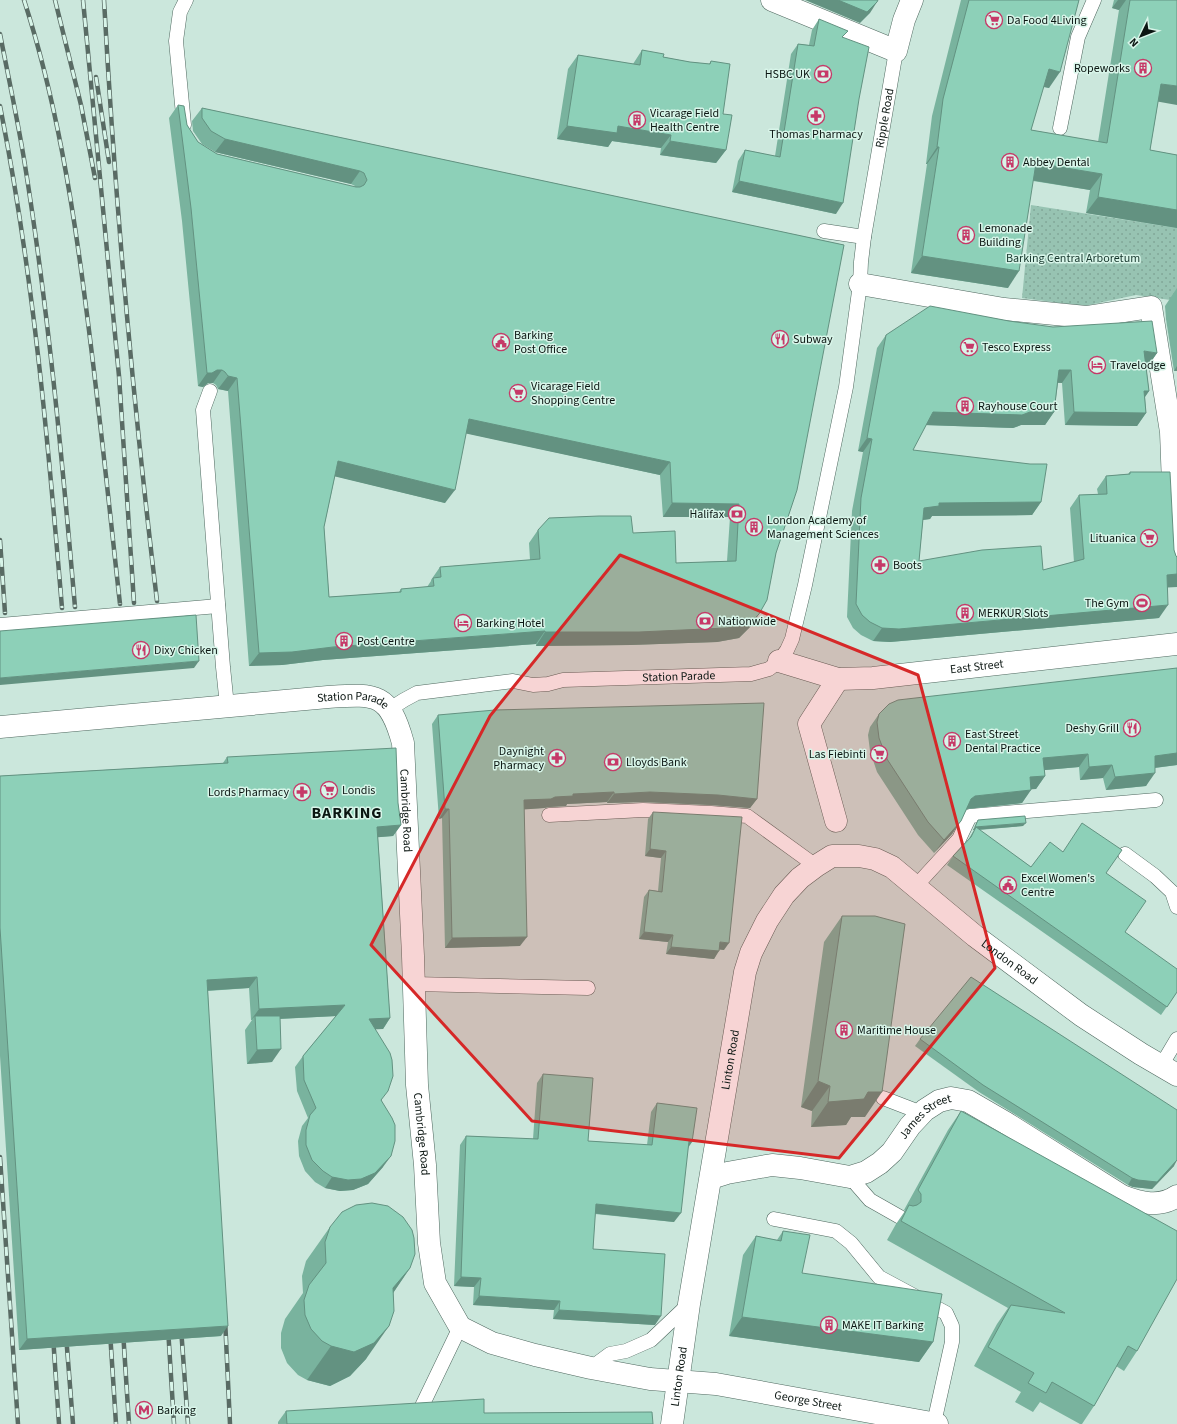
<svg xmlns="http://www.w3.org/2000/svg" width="1177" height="1424" viewBox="0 0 1177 1424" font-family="'Source Sans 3',sans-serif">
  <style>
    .garden { fill: url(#garden-dots) }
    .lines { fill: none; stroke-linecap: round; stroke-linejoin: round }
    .lane-casing { stroke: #4f685f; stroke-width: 15 }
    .street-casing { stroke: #4f685f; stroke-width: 23 }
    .lane { stroke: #fff; stroke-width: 14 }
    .street { stroke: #fff; stroke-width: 22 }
    .rail-casing { stroke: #596b64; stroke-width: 4.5 }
    .rail { stroke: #d8f5e9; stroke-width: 3; stroke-dasharray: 9; stroke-linecap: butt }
    .wall { fill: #79b39e; fill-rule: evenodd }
    .shaded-wall { fill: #639281 }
    .building { fill: #8dd0b8; stroke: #639281; fill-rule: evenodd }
    .marked { fill: #d62828; fill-opacity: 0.2; stroke: #d62828; stroke-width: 3; stroke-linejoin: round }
    .labels { text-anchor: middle; stroke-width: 3; stroke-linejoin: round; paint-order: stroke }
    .poi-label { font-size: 12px; fill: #0b1612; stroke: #d8f5e9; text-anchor: start }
    .street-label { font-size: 12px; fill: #0b1612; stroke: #d8f5e9 }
    .park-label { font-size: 12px; fill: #16362c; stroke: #d8f5e9 }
    .district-label { font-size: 16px; font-weight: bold; letter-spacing: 1px; fill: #0b1612; stroke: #d8f5e9 }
  </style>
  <defs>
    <pattern id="garden-dots" width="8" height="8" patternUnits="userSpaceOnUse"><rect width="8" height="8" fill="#97c3b2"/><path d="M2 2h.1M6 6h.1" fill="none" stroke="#81a798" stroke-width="1.8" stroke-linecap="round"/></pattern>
  </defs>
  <rect width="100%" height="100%" fill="#cbe7dc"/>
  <polygon class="garden" points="1031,205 1177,228 1177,301 1136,295 1084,306 1022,298"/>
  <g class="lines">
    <g class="lane-casing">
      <g id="lane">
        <polyline points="184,125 176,41 180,12 186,0"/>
        <polyline points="1060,128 1078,37 1094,0"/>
        <polyline points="824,231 864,237"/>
        <polyline points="210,391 203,410 223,667 227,706"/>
        <polyline points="0,625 218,606"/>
        <path id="s1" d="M390,709L404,700L417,693L513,681L533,685L548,684L563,680L751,674L769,669L779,661L787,650L792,639L805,585L846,387L860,284L861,262L864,237L896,51"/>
        <polyline points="549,815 643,810 711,813 747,816 816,866"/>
        <polyline points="1125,854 1155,876 1172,892 1177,907"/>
        <polyline points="915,887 959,839 970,816 1156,800"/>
        <polyline points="414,984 588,988"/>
        <polyline points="1161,1066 1177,1039"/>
        <polyline points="883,1098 922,1113"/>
        <polyline points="850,1177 870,1200 900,1217"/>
        <polyline points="774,1219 836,1231 851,1243 879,1277 946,1313 952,1326 952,1342 934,1423"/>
        <polyline points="591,1368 610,1354 626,1351 651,1340 689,1304"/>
        <polyline points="422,1406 460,1327"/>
      </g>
    </g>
    <g class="street-casing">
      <g id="street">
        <polyline points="772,0 896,51 904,20 912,0"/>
        <polyline points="860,284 1004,309 1086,317 1151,307 1171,432 1175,537 1177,562"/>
        <path id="s2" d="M779,661L838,679L873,678L1177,644"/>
        <path id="s3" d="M0,727L328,697C376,694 389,692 403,743L413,956L417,1085L425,1165L429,1243L435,1283L460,1327L492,1343L535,1355L591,1368L650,1379L716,1384L937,1424"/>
        <polyline points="836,821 809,724 838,679"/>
        <path id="s4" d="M711,1178L727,1173L772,1165L800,1168L850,1177L866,1172L880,1163L892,1152L910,1126L925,1110L939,1101L951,1098L968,1101L1006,1123L1122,1196C1140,1203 1160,1208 1177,1196"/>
        <path id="s5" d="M672,1424L689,1304L745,972L751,953L767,921L784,895L800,878L816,866L832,856H859L875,859L892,867L975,936L1081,1015L1141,1054L1177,1075"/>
      </g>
    </g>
    <use href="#lane" class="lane"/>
    <use href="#street" class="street"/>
    <g class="rail-casing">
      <g id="rail">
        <path d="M24,0C56,99 73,204 86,307C99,406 109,505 120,604"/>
        <polyline points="55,0 81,105 95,178"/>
        <polyline points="83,0 119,376 134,603"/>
        <path d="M104,0C115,201 133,401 157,601"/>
        <path d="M0,34C8,75 17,117 24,159C48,307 62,457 75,607"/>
        <polyline points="96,77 109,162"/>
        <path d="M0,106C33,272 48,440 62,608"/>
        <polyline points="0,540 5,613"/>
        <polyline points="0,1157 18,1424"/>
        <polyline points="225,1318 230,1424"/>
        <polyline points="168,1328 174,1424"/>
        <polyline points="181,1328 188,1424"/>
        <polyline points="123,1331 129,1424"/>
        <polyline points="110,1332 116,1424"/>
        <polyline points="66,1335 73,1424"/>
        <polyline points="53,1336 59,1424"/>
      </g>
    </g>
    <use href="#rail" class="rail"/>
  </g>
  <g class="wall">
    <polygon points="961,0 1079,0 1049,88 1043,87 1031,130 1098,142 1119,10 1112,8 1114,0 1177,0 1158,102 1150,150 1177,155 1177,228 1086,213 1090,190 1033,181 1008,288 911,273 927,164 926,164 932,116"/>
    <polygon points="819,19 844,38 836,214 732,192 738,161 745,150 775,156 791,54 798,44 809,45 812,30"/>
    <polygon points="642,50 663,57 690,62 709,64 711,61 723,114 726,150 716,163 660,155 661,148 612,141 608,147 557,139 568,69 578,55 633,64"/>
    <path d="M178,105L187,125L198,142L217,154L355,187V186L351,184L215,152L202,144L193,131L192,121L202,108L844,245L776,553L759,614L750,627L739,638L717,642L630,645L536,646V644L323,660L282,665L249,666L228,391L218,389L216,385L213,383H208L203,387L198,386L182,221L169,118ZM466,433L660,475L663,517H730L727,561L676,563L633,533L538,530L529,543L530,560L440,567L431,580V581L427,587L401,589L399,592L329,597L324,527L335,476L445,503Z"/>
    <polygon points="1177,288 1177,371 1174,371 1166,319 1165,306"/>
    <polygon points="886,335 1157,353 1148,366 1146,365 1149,391 1145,397 1146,413 1137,426 1065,425 1062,383 1058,383 1054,412 1045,425 1021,425 1013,428 926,425 913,450 1041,502 1032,515 932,516 930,519 923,520 919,561 1043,570 1074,562 1070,508 1079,495 1098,494 1097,489 1106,476 1128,474 1130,472 1174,550 1176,556 1177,557 1177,587 1167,587 1159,618 890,642 873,641 861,635 853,628 847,617 852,511 863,452 858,451 877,348"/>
    <polygon points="1177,668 1177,765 1155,768 1146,786 1106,790 1103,778 1080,780 1079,767 1045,770 1045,776 1036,789 1031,789 1022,803 967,809 952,834 934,853 918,835 877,772 870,751 868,735 870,727 879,714"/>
    <polygon points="438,715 757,799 750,808 711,805 643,802 607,803 607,802 567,804 566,806 549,807 544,808 524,809 520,946 445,948 442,818 439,819 432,724"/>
    <polygon points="227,757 398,803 401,825 393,836 378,837 390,1018 383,1029 375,1029 382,1101 383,1167 368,1184 353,1190 340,1191 325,1188 315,1182 305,1171 299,1156 298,1141 302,1126 308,1118 297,1091 295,1067 303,1056 336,1016 280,1019 272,1062 247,1064 245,1030 252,1020 251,1020 249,988 208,991 221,1336 19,1350 0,1056 0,776 223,763"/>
    <polygon points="653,812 724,950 719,949 714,959 666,954 668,942 639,939 644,897 649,890 658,891 661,858 645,856 648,819"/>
    <polygon points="978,820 1023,826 979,830 1031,867 1063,852 1106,873 1125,932 1177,992 1161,1015 947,865 953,856 968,840 974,830 973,830"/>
    <polygon points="842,916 865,1117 851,1117 846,1125 811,1127 812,1111 801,1107 824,942"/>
    <polygon points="920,1039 1174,1166 1152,1189 1133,1187 1128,1185 979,1092 915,1046"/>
    <polygon points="543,1074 588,1141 647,1145 651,1112 657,1103 688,1148 674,1222 595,1214 593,1249 655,1325 553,1319 554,1310 473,1305 474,1287 454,1286 460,1145 466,1136 533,1139 537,1083"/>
    <polygon points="961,1111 1137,1351 1124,1371 1116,1366 1094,1406 1082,1424 1080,1424 1040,1402 1033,1412 1015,1402 1021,1392 974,1366 997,1324 1008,1308 887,1240 896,1224 905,1211 904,1210 948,1130"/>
    <polygon points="330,1227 410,1268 393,1293 366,1359 350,1376 330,1386 307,1380 298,1375 287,1363 281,1348 281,1333 285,1319 303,1293 302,1276 306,1261"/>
    <polygon points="783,1231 802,1273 933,1342 919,1362 729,1336 743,1255 756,1236 777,1240"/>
    <polygon points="286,1411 484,1413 653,1424 278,1424 278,1422"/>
  </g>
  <g class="shaded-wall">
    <polygon points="805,0 838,0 877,2 870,13 860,23"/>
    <polygon points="1118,0 1126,0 1119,10 1112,8"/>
    <polygon points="1049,69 1060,72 1049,88 1037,85"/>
    <polygon points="1161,84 1177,86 1177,105 1149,100"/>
    <polygon points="567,126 618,126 671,135 661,148 612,141 608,147 557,139"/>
    <polygon points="225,139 360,171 351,184 215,152"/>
    <polygon points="670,141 726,150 716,163 660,155"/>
    <polygon points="937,147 939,147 927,164 926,164"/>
    <polygon points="1036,163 1102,174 1090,190 1024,179"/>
    <polygon points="739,181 843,203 836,214 732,192"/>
    <polygon points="1098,197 1177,210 1177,228 1086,213"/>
    <polygon points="922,256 1019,271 1008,288 911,273"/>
    <polygon points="1144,351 1157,353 1148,366 1135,363"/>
    <polygon points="1177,366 1177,371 1174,371"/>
    <polygon points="217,370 222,370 213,383 208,383 203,387 198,386 207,373"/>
    <polygon points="1059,370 1071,370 1062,383 1050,382"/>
    <polygon points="228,376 237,378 228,391 218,389"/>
    <polygon points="1144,391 1149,391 1140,404"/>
    <polygon points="933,412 1054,412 1045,425 1021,425 1013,428 924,425"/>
    <polygon points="1074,412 1146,413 1137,426 1065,425"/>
    <polygon points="469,419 670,462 660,475 459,432"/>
    <polygon points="867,438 872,439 863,452 858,451"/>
    <polygon points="338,461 455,490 445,503 329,475"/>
    <polygon points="1041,502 1032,515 932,516 930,519 915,521 924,508 939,503"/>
    <polygon points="672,503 739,504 730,517 663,517"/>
    <polygon points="1177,574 1177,587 1158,588 1167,575"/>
    <polygon points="1168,605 1159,618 890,642 873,641 882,628"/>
    <polygon points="759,614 750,627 739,638 717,642 630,645 536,646 545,632"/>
    <polygon points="545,631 536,644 323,660 282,665 249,666 259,653"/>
    <polygon points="199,661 194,668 0,685 0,678"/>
    <polygon points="1177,753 1177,765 1145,769 1155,756"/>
    <polygon points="1088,754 1079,767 1034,771 1043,758"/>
    <polygon points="1112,765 1103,778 1080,780 1089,767"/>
    <polygon points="1155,773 1146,786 1106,790 1115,777"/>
    <polygon points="1045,776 1036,789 1021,790 1030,777"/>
    <polygon points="1031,790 1022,803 966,809 971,799 975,796"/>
    <polygon points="614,792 607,802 567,804 566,806 549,807 544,808 517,810 524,800 555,797 573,794"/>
    <polygon points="650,792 718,795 757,799 750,808 711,805 643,802 607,803 614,794"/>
    <polygon points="445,809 449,809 442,818 439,819"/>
    <polygon points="961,821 952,834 934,853 944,840"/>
    <polygon points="1026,823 1023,826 974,830 976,827 974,830 973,830 975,827"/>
    <polygon points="401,825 393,836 369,838 377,827"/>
    <polygon points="650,849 666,851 661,858 645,856"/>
    <polygon points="644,932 673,935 668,942 639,939"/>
    <polygon points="527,937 520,946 445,948 452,938"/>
    <polygon points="720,942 729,943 724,950 715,949"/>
    <polygon points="671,947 719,951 714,959 666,954"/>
    <polygon points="257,977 249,988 200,991 207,980"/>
    <polygon points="345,1005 337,1016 255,1020 255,1016 251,1020 259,1009"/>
    <polygon points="390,1018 383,1029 361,1030 369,1019"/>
    <polygon points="281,1049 272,1062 247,1064 257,1050"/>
    <polygon points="818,1081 830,1086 812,1111 801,1107"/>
    <polygon points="868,1092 882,1092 865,1117 851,1117 846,1125 811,1127 828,1102"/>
    <polygon points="689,1141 692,1142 686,1151"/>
    <polygon points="391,1156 383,1167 368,1184 353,1190 340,1191 325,1188 332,1177"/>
    <polygon points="1177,1160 1174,1166 1152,1189 1133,1187 1128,1185 1132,1178"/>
    <polygon points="596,1204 681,1213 674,1222 590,1213"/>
    <polygon points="410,1268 387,1302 393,1288"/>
    <polygon points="461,1277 481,1278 474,1287 454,1286"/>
    <polygon points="479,1296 560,1301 554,1310 473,1305"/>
    <polygon points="559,1310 661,1316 655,1325 553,1319"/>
    <polygon points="742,1317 933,1342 919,1362 729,1336"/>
    <polygon points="228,1326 221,1336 19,1350 27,1339"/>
    <polygon points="389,1326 366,1359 350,1376 330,1386 307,1380 331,1346"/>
  </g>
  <g class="building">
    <polygon points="838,0 878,0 877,2 867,12"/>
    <polygon points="969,0 1079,0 1060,72 1049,69 1031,130 1107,143 1130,0 1177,0 1177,86 1161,84 1150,150 1177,155 1177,210 1098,197 1102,174 1036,163 1019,271 922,256 939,147 937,147 943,99"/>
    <polygon points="819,19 848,31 842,37 869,47 859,99 843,203 739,181 745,150 780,157 798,44 814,46"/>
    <polygon points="642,50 664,54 663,57 690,62 710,64 711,61 730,64 723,114 732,115 726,150 670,141 671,135 618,126 617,133 567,126 578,55 640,65"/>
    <path d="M178,105L184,106L187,125L198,142L217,154L356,187H360L364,185L367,180L364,173L360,171L225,139L211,131L202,118V108L844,245L797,490L776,553L767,600L759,614L748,625L726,628L639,632H545V631L333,647L292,652L259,653L237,378L228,376L225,372L222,370H217L212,373H207L191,208ZM469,419L670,462L672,503L739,504L736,561L676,563L675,531L633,533L631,516H599L549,518L538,530L540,559L440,567L441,577L433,578L434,586L401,589V592L329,597L324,527L338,461L455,490Z"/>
    <polygon points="930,306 1009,321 1053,327 1152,321 1157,353 1144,351 1149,391 1144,391 1146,413 1074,412 1071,370 1059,370 1054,412 1030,412 1022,415 933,412 913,450 1030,464 1047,464 1041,502 939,503 939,506 924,508 919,561 982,550 1041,546 1043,570 1084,559 1079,495 1107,494 1106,476 1130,474 1130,472 1170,472 1174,550 1176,556 1177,557 1177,574 1167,575 1168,605 899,629 882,628 870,622 862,615 856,604 861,498 872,439 867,438 886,335"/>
    <polygon points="196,615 199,661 0,678 0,631"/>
    <polygon points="1177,668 1177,753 1155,756 1155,773 1115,777 1112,765 1089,767 1088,754 1043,758 1045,776 1030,777 1031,790 975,796 971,799 961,821 944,840 928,822 887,759 879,738 877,722 879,714 889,704 898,700"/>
    <polygon points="764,703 757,799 718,795 650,792 614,794 614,792 573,794 573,796 555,797 551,799 524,800 527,937 452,938 449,809 445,809 438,715 495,710"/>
    <polygon points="396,748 398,803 401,825 377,827 390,1018 369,1019 390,1053 392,1060 393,1076 388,1091 381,1100 392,1118 395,1125 395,1141 391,1156 375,1173 361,1179 348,1180 332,1177 323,1171 312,1160 306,1145 306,1130 310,1115 316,1108 304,1080 303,1056 345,1005 259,1009 257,977 207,980 228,1326 27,1339 0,928 0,776 228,763 227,757"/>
    <polygon points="653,812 742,817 729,943 720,942 719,951 671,947 673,935 644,932 649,890 662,892 666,851 650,849"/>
    <polygon points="1025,816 1026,823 975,827 978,820"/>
    <polygon points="1082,823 1122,850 1106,873 1146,901 1125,932 1177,969 1177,992 1167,1007 953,856 971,837 976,827 1031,867 1050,842 1063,852"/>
    <polygon points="842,916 875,916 905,924 882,1092 868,1092 864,1099 828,1102 830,1086 818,1081"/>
    <polygon points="971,977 1177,1110 1177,1160 1157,1182 1138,1180 1132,1178 983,1085 920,1039"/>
    <polygon points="255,1016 280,1016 281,1049 257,1050"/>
    <polygon points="543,1074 593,1078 588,1141 652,1145 657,1103 697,1108 692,1142 689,1141 681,1213 596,1204 593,1249 665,1254 661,1316 559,1310 560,1301 479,1296 481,1278 461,1277 466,1136 538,1139"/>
    <polygon points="961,1111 1177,1231 1177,1279 1137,1351 1128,1346 1094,1406 1052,1382 1046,1393 1028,1383 1034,1373 988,1347 1011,1305 1065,1313 901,1221 909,1205 913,1206 917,1205 921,1202 921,1194 918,1190"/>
    <polygon points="372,1203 388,1206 403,1217 412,1230 414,1238 415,1254 410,1268 393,1288 394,1311 389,1326 374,1343 354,1352 331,1346 322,1341 311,1329 305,1315 304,1300 309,1285 326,1263 325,1242 330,1227 342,1212 356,1205"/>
    <polygon points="783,1231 810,1235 802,1273 942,1294 933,1342 742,1317 756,1236 781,1241"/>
    <polygon points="484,1399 484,1413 652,1412 653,1424 287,1424 286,1411"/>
  </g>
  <path class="marked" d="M620,555L918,675L995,968L839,1158L532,1121L371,945L490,716Z"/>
  <defs>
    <g id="supermarket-ring" transform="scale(0.9)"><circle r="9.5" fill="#d8f5e9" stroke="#c63968" stroke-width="1.5"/><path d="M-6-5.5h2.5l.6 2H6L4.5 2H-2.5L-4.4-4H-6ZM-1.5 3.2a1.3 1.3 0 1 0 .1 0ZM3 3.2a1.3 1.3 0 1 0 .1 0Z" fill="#c63968"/></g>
    <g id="building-ring" transform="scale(0.9)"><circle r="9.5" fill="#d8f5e9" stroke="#c63968" stroke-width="1.5"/><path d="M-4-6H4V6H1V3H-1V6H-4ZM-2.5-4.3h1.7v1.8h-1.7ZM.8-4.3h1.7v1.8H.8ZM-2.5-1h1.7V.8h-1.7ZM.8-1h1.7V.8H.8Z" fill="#c63968"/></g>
    <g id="bank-ring" transform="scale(0.9)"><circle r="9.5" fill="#d8f5e9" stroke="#c63968" stroke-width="1.5"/><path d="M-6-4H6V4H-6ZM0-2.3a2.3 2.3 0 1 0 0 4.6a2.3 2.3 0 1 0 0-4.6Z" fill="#c63968"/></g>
    <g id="pharmacy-ring" transform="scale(0.9)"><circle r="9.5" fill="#d8f5e9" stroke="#c63968" stroke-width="1.5"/><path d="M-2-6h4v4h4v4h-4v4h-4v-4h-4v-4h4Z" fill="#c63968"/></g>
    <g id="restaurant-ring" transform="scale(0.9)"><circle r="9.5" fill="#d8f5e9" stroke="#c63968" stroke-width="1.5"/><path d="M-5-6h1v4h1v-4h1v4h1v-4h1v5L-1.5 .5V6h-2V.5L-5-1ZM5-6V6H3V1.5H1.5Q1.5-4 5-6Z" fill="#c63968"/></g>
    <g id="civic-ring" transform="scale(0.9)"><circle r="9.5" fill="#d8f5e9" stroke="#c63968" stroke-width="1.5"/><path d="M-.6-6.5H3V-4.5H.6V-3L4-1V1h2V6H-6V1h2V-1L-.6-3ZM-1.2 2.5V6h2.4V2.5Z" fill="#c63968"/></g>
    <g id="hotel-ring" transform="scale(0.9)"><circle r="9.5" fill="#d8f5e9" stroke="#c63968" stroke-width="1.5"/><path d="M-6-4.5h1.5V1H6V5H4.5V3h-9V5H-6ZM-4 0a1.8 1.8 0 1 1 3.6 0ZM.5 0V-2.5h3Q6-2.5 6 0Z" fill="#c63968"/></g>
    <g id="stadium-ring" transform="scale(0.9)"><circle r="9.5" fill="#d8f5e9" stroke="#c63968" stroke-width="1.5"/><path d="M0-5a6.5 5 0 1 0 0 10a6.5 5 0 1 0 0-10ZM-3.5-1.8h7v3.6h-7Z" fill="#c63968"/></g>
    <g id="metro-ring" transform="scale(0.9)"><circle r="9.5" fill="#d8f5e9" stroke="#c63968" stroke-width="1.5"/><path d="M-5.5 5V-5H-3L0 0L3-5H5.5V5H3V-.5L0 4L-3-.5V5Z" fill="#c63968"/></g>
  </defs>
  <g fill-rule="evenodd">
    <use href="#supermarket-ring" x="994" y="20"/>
    <use href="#building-ring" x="1143" y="68"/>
    <use href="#bank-ring" x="823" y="74"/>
    <use href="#pharmacy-ring" x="816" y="116"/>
    <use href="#building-ring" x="637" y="120"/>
    <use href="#building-ring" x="1010" y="162"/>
    <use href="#building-ring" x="966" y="235"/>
    <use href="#restaurant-ring" x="780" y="339"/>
    <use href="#civic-ring" x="501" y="342"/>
    <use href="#supermarket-ring" x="969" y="347"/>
    <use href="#hotel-ring" x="1097" y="365"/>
    <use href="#supermarket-ring" x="518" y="393"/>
    <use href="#building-ring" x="965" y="406"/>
    <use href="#bank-ring" x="737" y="514"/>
    <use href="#building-ring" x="754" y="527"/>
    <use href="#supermarket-ring" x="1149" y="538"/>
    <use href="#pharmacy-ring" x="880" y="565"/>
    <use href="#stadium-ring" x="1142" y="603"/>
    <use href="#building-ring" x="965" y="613"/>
    <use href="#bank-ring" x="705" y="621"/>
    <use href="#hotel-ring" x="463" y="623"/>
    <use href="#building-ring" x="344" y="641"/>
    <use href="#restaurant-ring" x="141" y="650"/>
    <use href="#restaurant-ring" x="1132" y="728"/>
    <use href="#building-ring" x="952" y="741"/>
    <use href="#supermarket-ring" x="879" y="754"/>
    <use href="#pharmacy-ring" x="557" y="758"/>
    <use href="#bank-ring" x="613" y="762"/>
    <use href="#supermarket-ring" x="329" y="790"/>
    <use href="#pharmacy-ring" x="302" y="792"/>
    <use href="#civic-ring" x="1008" y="885"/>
    <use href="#building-ring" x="844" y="1030"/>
    <use href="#building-ring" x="829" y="1325"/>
    <use href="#metro-ring" x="144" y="1410"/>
  </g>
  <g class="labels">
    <g class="poi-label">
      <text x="1007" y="24">Da Food 4Living</text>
      <text x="1130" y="72" text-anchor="end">Ropeworks</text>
      <text x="810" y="78" text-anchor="end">HSBC UK</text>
      <text x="650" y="117">Vicarage Field<tspan x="650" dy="14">Health Centre</tspan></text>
      <text x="816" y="138" text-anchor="middle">Thomas Pharmacy</text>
      <text x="1023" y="166">Abbey Dental</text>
      <text x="979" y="232">Lemonade<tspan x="979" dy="14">Building</tspan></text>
      <text x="514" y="339">Barking<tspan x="514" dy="14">Post Office</tspan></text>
      <text x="793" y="343">Subway</text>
      <text x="982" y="351">Tesco Express</text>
      <text x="1110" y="369">Travelodge</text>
      <text x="531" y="390">Vicarage Field<tspan x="531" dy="14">Shopping Centre</tspan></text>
      <text x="978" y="410">Rayhouse Court</text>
      <text x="724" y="518" text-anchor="end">Halifax</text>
      <text x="767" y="524">London Academy of<tspan x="767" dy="14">Management Sciences</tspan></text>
      <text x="1136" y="542" text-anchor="end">Lituanica</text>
      <text x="893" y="569">Boots</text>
      <text x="1129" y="607" text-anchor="end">The Gym</text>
      <text x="978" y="617">MERKUR Slots</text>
      <text x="718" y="625">Nationwide</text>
      <text x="476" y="627">Barking Hotel</text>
      <text x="357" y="645">Post Centre</text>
      <text x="154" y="654">Dixy Chicken</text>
      <text x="1119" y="732" text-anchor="end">Deshy Grill</text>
      <text x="965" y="738">East Street<tspan x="965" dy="14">Dental Practice</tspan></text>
      <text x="544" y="755" text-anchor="end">Daynight<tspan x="544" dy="14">Pharmacy</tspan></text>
      <text x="866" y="758" text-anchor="end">Las Fiebinti</text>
      <text x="626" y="766">Lloyds Bank</text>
      <text x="342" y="794">Londis</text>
      <text x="289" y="796" text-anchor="end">Lords Pharmacy</text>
      <text x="1021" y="882">Excel Women's<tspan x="1021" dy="14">Centre</tspan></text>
      <text x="857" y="1034">Maritime House</text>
      <text x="842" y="1329">MAKE IT Barking</text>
      <text x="157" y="1414">Barking</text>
    </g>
    <g class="street-label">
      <text dy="4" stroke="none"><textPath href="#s1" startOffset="954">Ripple Road</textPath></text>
      <text dy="4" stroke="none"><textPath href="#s2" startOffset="201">East Street</textPath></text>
      <text dy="4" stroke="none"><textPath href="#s1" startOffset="295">Station Parade</textPath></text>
      <text dy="4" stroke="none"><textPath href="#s3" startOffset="355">Station Parade</textPath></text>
      <text dy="4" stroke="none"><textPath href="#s3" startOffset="499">Cambridge Road</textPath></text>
      <text dy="4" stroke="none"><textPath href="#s5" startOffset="820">London Road</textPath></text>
      <text dy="4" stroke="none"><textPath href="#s5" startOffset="369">Linton Road</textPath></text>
      <text dy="4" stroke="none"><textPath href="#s4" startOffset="241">James Street</textPath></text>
      <text dy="4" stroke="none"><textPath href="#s3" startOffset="823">Cambridge Road</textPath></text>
      <text dy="4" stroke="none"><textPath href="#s5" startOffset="48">Linton Road</textPath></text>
      <text dy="4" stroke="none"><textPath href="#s3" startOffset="1381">George Street</textPath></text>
    </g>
    <g class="park-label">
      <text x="1073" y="262">Barking Central Arboretum</text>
    </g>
    <g class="district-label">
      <text x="347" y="818">BARKING</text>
    </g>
  </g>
  <g transform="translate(1141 36) rotate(227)" stroke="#d8f5e9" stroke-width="3" paint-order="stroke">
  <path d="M0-3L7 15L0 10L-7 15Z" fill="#0b1612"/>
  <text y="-6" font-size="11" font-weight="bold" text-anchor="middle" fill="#0b1612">N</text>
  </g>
</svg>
